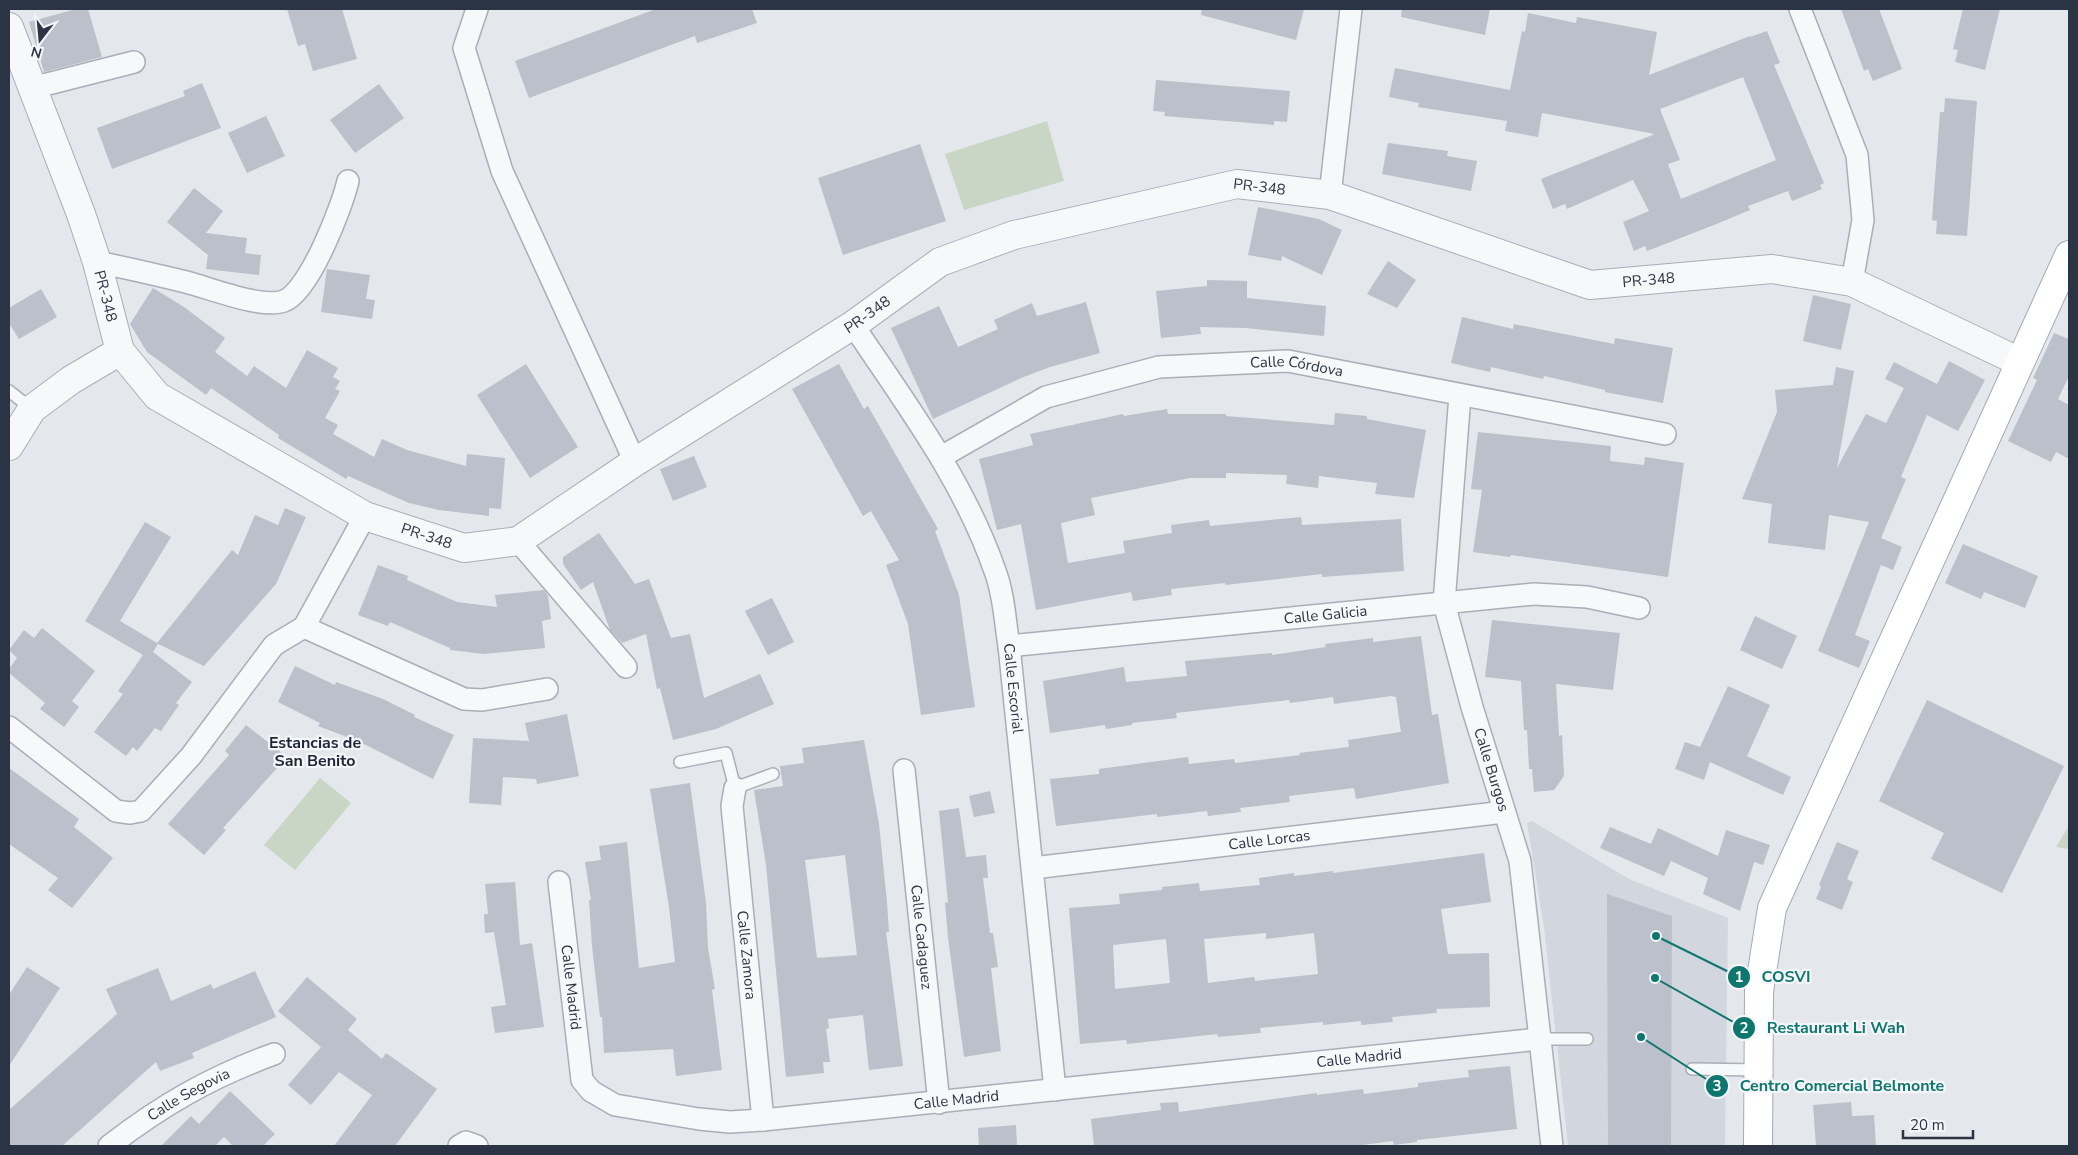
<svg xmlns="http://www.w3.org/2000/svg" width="2078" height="1155" viewBox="0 0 2078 1155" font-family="'Nunito Sans',sans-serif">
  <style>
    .built { fill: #d2d6de }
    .green { fill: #c9d6c5 }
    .building { fill: #bbc0ca; fill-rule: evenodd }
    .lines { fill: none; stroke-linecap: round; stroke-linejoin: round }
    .service-casing { stroke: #a9aeb7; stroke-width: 14 }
    .minor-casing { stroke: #a9aeb7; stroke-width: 24 }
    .tertiary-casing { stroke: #a9aeb7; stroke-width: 30 }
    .primary-casing { stroke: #a3abb8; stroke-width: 30 }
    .service { stroke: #f7f8fa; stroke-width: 11 }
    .minor { stroke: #f7f8fa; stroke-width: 21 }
    .tertiary { stroke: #f7f8fa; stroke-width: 28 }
    .primary { stroke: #fff; stroke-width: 28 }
    .labels { text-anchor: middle; stroke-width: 4.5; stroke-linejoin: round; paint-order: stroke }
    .street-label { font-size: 15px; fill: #2b3445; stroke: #f4f6f9 }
    .neighbourhood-label { font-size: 16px; font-weight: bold; fill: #1d2536; stroke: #f4f6f9 }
    .leader { fill: none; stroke: #0f766e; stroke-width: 2 }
    .callout-dot { fill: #0f766e; stroke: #f4f6f9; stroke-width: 2 }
    .mark-label { font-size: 15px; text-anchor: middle; font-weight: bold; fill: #fff }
    .callout-label { font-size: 16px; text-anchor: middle; font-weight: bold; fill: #0f766e; stroke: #f4f6f9; stroke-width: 4.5; stroke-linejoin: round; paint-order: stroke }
  </style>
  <rect width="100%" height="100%" fill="#e4e7ec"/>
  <polygon class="built" points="1532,821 1629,879 1728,918 1725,1146 1568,1146 1544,927 1527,823"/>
  <g class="green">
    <polygon points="1047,121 1064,181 964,210 945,154"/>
    <polygon points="320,778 351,803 295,870 264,845"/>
    <polygon points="2069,826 2069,849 2056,847"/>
  </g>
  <g class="building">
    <polygon points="76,9 88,9 102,57 44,72 29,22"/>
    <polygon points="287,9 342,9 357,59 313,71 305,44 298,46"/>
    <polygon points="656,9 752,9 757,23 697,43 695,36 529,98 515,61"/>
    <polygon points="1202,9 1304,9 1296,40 1201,15"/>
    <polygon points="1402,9 1490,9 1485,35 1401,17"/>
    <polygon points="1841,9 1879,9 1902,69 1873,81 1868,69 1864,71"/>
    <polygon points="1963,9 2000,9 1985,70 1955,62 1958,50 1953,49"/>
    <path d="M1528,13L1576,23L1577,17L1657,32L1649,75L1750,36V37L1767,31L1780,63L1774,65L1824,183L1820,185L1822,189L1792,201L1788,191L1748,206L1750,210L1714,225L1647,251L1645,246L1634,251L1623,222L1649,211L1633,180L1567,209L1565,204L1553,209L1541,179L1655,134L1542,113L1538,137L1505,131L1507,121L1418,107L1419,103L1389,97L1395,68L1510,90L1522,31L1525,32ZM1743,77L1776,160L1681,199L1668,164L1680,160L1660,109Z"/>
    <polygon points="1156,80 1290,91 1287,122 1274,121 1274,125 1164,116 1165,112 1153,111"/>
    <polygon points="202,83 221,128 112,169 97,128 185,96 183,91"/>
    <polygon points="379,84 404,118 355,153 330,120"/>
    <polygon points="1945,98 1977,101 1967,236 1936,234 1937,221 1932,220 1940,112 1944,112"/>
    <polygon points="266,116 285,156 247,173 228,133"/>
    <polygon points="1388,143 1448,151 1447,156 1477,161 1471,191 1382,174"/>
    <polygon points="920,144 946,221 843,255 818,178"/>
    <polygon points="194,188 223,211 206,233 247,238 245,253 261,255 259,275 206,269 208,255 167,222"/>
    <polygon points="1258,207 1319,219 1342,230 1322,275 1282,256 1281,261 1248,255"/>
    <polygon points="1388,261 1416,280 1397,308 1367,294"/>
    <polygon points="327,269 370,275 366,299 375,300 372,319 321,312"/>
    <polygon points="1207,280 1247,281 1247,298 1326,306 1324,336 1246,328 1200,327 1201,334 1161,338 1156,291 1207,286"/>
    <polygon points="153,288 184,307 225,338 215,352 247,376 254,366 286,388 307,350 338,368 333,377 340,381 335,389 340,391 325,418 338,425 333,434 374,457 382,439 407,450 466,466 467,454 505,458 501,509 489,508 489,516 439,510 409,503 348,476 346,479 278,438 279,435 211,388 206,395 147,352 130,324"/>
    <polygon points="41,289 57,317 19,339 9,323 9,308"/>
    <polygon points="1813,295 1851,304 1841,350 1803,341"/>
    <polygon points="1086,302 1100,353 1050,367 1021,378 933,419 891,328 939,306 958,347 998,329 994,320 1032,303 1037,316"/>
    <polygon points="1462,317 1513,329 1514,324 1614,344 1615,338 1673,348 1663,403 1605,392 1605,390 1544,376 1543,379 1491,367 1490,372 1451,363"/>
    <polygon points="2054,333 2069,339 2069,376 2058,399 2069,405 2069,459 2056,452 2051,462 2008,441 2037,380 2033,378"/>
    <polygon points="1949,361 1985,380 1958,431 1927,415 1901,477 1906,479 1881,538 1902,547 1893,570 1881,565 1855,635 1870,641 1859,668 1818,651 1869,522 1829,515 1825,550 1768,543 1772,504 1742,499 1777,412 1775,390 1833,385 1836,367 1854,371 1837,468 1866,414 1886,423 1904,388 1885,379 1894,362 1937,384"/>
    <polygon points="526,364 578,447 530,478 477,395"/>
    <polygon points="839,364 864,409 868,406 938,529 935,531 959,595 975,707 921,715 908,624 886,565 899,560 871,511 863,516 792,389"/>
    <polygon points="1167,409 1168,414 1226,414 1226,416 1334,425 1335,413 1367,416 1367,419 1426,430 1414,498 1375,494 1377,483 1319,476 1318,488 1286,484 1287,475 1226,473 1226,478 1190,478 1091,498 1095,515 1061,523 1068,563 1125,553 1123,541 1172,533 1171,525 1209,520 1210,526 1301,517 1302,525 1401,519 1404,571 1322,577 1322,574 1225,585 1225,583 1171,589 1172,595 1133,601 1131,592 1036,610 1021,524 997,530 979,459 1033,445 1030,434 1123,414 1124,416"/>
    <polygon points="1478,432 1611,446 1610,461 1644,465 1645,457 1684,463 1668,577 1511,555 1510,557 1473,552 1482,490 1471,489"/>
    <polygon points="694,456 707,487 673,501 660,469"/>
    <polygon points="285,508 306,517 276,584 204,666 158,644 153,652 192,682 176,703 179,705 161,731 155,728 137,751 133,747 126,756 94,732 123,694 118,691 143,655 85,621 145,522 171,537 120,621 157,643 232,550 238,555 255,515 278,525"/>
    <polygon points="599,533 635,584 649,579 671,638 690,634 704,698 760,674 774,704 716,729 673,740 660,688 657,689 646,634 622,643 610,630 593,582 581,590 563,564 563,557"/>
    <polygon points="1963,544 2038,576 2025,608 1984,592 1981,599 1945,583"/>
    <polygon points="378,565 408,576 407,580 457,602 497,607 495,595 544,590 548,596 551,619 542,621 545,648 484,654 450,650 450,648 390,622 388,626 358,615"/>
    <polygon points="772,598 794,642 768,655 745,611"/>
    <polygon points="1755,616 1797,636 1782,669 1740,650"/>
    <polygon points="1492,620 1620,633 1613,690 1556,684 1559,736 1562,735 1564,776 1554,790 1534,792 1532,769 1529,769 1527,730 1524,730 1521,681 1485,677"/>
    <polygon points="42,628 95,671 72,701 79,707 64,727 40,709 45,703 9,673 9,669 17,658 9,650 24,630 34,638"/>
    <polygon points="1421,636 1432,715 1438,714 1449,783 1356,799 1354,788 1289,796 1290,802 1240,808 1241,812 1208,816 1207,811 1157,817 1157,814 1056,826 1050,779 1099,774 1099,769 1188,757 1189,764 1234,759 1235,763 1300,755 1299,753 1349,747 1348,740 1401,732 1396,697 1391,696 1334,704 1333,697 1290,703 1289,700 1176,713 1177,718 1132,723 1132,725 1106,729 1105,725 1050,733 1043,681 1124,667 1126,682 1187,676 1185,661 1272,653 1272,655 1326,647 1325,644 1373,638 1373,642"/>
    <polygon points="295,666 335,685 336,682 383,699 415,715 414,717 454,735 433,779 360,742 318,726 320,723 278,702"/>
    <polygon points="1728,686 1770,705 1747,756 1791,777 1783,795 1710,762 1704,780 1675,769 1685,742 1700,747"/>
    <polygon points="1927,700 2064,766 2002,893 1931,859 1944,833 1879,801"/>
    <polygon points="567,714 579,776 537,784 536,779 503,777 501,805 469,803 473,738 529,741 525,723"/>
    <polygon points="246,725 287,757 223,828 226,830 204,855 168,824 229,755 225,751"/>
    <path d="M864,740L879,824L887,902L889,932H886L903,1066L869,1070L863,1015L828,1019L829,1028L826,1029L830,1062H823L824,1073L786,1077L766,865L754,790L783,786L780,766L804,763L802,748ZM845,855L857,955L817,958L805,860Z"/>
    <polygon points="9,768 79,819 74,827 113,858 72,908 48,890 58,878 9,844"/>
    <polygon points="690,783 706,903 708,948 715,989 712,990 722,1070 676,1076 673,1049 604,1053 602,1017 600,1017 592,946 589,900 591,900 585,862 601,860 599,846 627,842 639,968 675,962 669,907 650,789"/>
    <polygon points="990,791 995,813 974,817 969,796"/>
    <polygon points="959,808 966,857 986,855 988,878 983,878 990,933 993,933 998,967 991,968 1001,1051 964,1057 948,938 945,903 948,902 939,811"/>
    <polygon points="1610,827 1651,844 1658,828 1718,856 1726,830 1770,845 1763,865 1754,862 1740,911 1703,894 1708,878 1671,861 1664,876 1600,848"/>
    <polygon points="1837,842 1859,851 1847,879 1853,882 1842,910 1816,899 1821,887 1819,885"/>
    <path d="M1484,853L1491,902L1441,909L1448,954L1489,953L1490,1007L1436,1009L1437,1013L1392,1017L1393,1022L1361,1025V1021L1323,1025V1022L1260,1028L1261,1033L1218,1037L1217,1034L1127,1044L1126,1040L1080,1044L1069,908L1120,904L1119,894L1162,890V887L1199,883L1200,891L1260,885L1259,878L1294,873V876L1333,871V873ZM1266,933V939L1314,933L1318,974L1255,981L1254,977L1208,983L1204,939ZM1166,939L1170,983L1115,989L1113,945Z"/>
    <polygon points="515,882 520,945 532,943 544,1027 495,1033 491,1007 506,1005 494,932 485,933 484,914 488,914 485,884"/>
    <polygon points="1607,894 1672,916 1671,1146 1608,1146"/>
    <polygon points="27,967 60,988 9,1066 9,995"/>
    <polygon points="158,968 171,1001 211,984 213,989 255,971 276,1017 192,1053 194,1058 160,1071 156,1062 62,1146 9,1146 9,1110 117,1014 106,989"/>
    <polygon points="307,977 357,1019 348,1030 382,1059 386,1053 437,1089 395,1146 334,1146 372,1095 339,1072 311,1105 288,1085 321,1047 278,1011"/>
    <polygon points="1510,1066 1517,1129 1417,1140 1417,1142 1394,1145 1393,1141 1355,1146 1094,1146 1091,1119 1161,1110 1160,1103 1178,1102 1179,1112 1317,1093 1317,1095 1363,1089 1364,1094 1418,1087 1418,1083 1469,1077 1468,1070"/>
    <polygon points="230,1091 275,1134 263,1146 233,1146 224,1137 215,1146 161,1146 191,1116 199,1124"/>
    <polygon points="1851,1102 1852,1116 1874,1115 1876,1146 1816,1146 1813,1105"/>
    <polygon points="1016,1125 1017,1146 979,1146 978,1128"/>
  </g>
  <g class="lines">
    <g class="service-casing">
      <g id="service">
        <polyline points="9,391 32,409"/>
        <polyline points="680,762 726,753 735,788 773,774"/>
        <polyline points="1539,1039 1587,1039"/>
        <polyline points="1692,1069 1759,1070"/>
      </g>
    </g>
    <g class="minor-casing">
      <g id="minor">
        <polyline points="477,9 464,48 502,171 635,462"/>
        <polyline points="1800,9 1857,155 1863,220 1852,282"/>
        <polyline points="32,88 134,62"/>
        <polyline points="1330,195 1351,9"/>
        <path d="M97,262C127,268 157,275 186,282C210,288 261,309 284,301C309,292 342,207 348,181"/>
        <path id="s1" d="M853,325C906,404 964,481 995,571C1004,594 1005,622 1009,646L1055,1090"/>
        <path id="s2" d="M1460,395L1444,603L1472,707L1520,861L1552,1146"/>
        <path id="s3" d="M941,457L1046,397L1159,367L1288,361L1665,434"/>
        <polyline points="518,541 626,667"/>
        <polyline points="304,627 365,516"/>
        <path id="s4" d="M1009,646L1534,594L1587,597L1639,608"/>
        <polyline points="9,727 116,811 130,813 141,811 191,756 274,645 304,627 464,699 482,700 547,689"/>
        <path id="s5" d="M904,770L939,1103"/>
        <path id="s6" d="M735,788L732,806L763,1120"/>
        <path id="s7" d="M1033,868L1504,812"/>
        <path id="s8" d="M559,882L582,1080L591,1091L615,1105L699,1119L730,1122L763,1120L1539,1039"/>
        <path id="s9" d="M109,1146C162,1105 211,1077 274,1054"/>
        <polyline points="459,1146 466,1142 477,1146"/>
      </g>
    </g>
    <g class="tertiary-casing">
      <g id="tertiary">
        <path id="s10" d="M9,27L81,214L97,262L120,351L157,396L365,516L464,548L518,541L635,462L853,325L940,262L1014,235L1237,184L1330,195L1590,285L1772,269L1852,282L2020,362"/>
        <polyline points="9,446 32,409 71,380 120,351"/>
      </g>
    </g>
    <g class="primary-casing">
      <polyline id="primary" points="1758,1146 1759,991 1772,908 2069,255"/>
    </g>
    <use href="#service" class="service"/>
    <use href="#minor" class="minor"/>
    <use href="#tertiary" class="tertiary"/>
    <use href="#primary" class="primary"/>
  </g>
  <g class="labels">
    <g class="street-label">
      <text dy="5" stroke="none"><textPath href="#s10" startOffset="1636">PR-348</textPath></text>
      <text dy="5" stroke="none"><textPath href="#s10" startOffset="2041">PR-348</textPath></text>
      <text dy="5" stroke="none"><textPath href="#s10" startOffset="286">PR-348</textPath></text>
      <text dy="5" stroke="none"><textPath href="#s10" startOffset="1216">PR-348</textPath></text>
      <text dy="5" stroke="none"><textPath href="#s3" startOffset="376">Calle Córdova</textPath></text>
      <text dy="5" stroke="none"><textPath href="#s10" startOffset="706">PR-348</textPath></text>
      <text dy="5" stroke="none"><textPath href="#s4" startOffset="318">Calle Galicia</textPath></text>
      <text dy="5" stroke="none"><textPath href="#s1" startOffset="404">Calle Escorial</textPath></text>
      <text dy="5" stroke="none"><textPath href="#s2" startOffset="382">Calle Burgos</textPath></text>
      <text dy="5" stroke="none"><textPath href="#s7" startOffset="238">Calle Lorcas</textPath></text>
      <text dy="5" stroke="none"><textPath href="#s5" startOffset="168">Calle Cadaguez</textPath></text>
      <text dy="5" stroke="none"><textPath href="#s6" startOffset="168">Calle Zamora</textPath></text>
      <text dy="5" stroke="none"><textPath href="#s8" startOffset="106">Calle Madrid</textPath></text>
      <text dy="5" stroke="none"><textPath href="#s8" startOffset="990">Calle Madrid</textPath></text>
      <text dy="5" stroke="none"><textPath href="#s9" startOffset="95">Calle Segovia</textPath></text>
      <text dy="5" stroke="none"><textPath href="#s8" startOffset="585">Calle Madrid</textPath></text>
    </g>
    <g class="neighbourhood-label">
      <text x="315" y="748">Estancias de<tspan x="315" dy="18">San Benito</tspan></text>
    </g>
  </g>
  <path class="leader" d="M1656 936L1739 977M1655 978L1744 1028M1641 1037L1717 1086"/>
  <g class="callout-dot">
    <circle cx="1656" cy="936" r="5"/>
    <circle cx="1655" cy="978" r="5"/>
    <circle cx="1641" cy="1037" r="5"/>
    <circle cx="1739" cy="977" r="12"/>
    <circle cx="1744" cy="1028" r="12"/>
    <circle cx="1717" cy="1086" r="12"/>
  </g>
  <g class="mark-label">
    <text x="1739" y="982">1</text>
    <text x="1744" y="1033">2</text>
    <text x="1717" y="1091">3</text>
  </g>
  <g class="callout-label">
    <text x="1786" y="982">COSVI</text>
    <text x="1836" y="1033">Restaurant Li Wah</text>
    <text x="1842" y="1091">Centro Comercial Belmonte</text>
  </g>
  <rect width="2078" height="1155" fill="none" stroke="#2b3445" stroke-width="20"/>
  <g transform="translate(40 40) rotate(196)" stroke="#f4f6f9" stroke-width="4" paint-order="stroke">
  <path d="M0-4L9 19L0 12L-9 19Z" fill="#2b3445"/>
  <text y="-8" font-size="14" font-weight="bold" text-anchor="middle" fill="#2b3445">N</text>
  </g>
  <path d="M1903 1130v8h70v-8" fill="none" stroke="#2b3445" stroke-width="2.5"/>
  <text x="1910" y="1130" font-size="15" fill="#2b3445" stroke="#f4f6f9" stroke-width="4" paint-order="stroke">20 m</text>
</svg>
